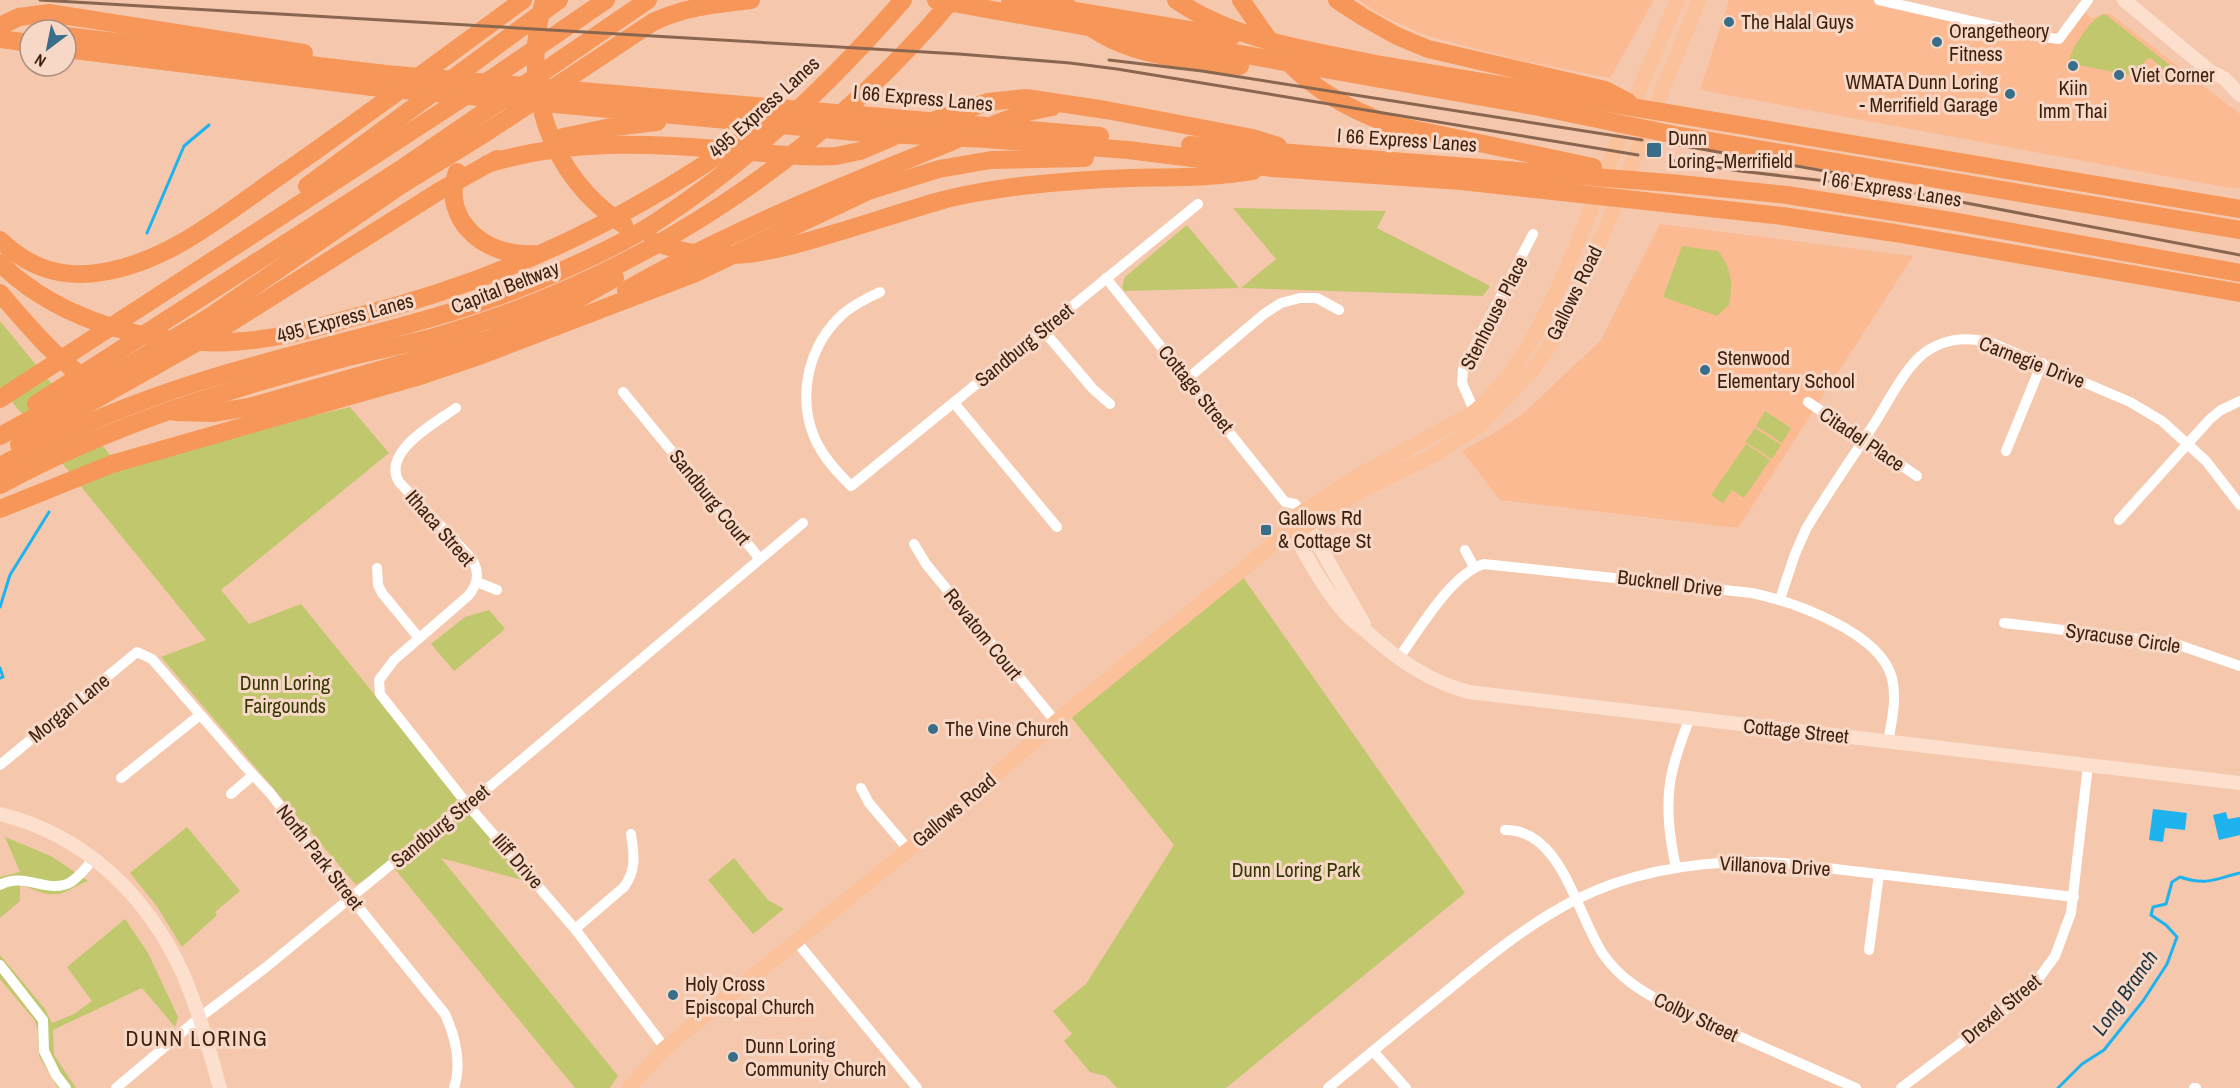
<svg xmlns="http://www.w3.org/2000/svg" width="2240" height="1088" viewBox="0 0 2240 1088" font-family="'Archivo Narrow',sans-serif">
  <style>
    .built { fill: #fcba93 }
    .green { fill: #c1c76d }
    .water { fill: #1eb3ee }
    .lines { fill: none; stroke-linecap: round; stroke-linejoin: round }
    .stream { stroke: #1eb3ee; stroke-width: 3 }
    .street { stroke: #fff; stroke-width: 10 }
    .secondary { stroke: #fce0cd; stroke-width: 14 }
    .primary { stroke: #fac19b; stroke-width: 15 }
    .highway { stroke: #f69759; stroke-width: 18 }
    .rail { stroke: #89664f; stroke-width: 3 }
    .poi-dot { fill: #386e89; stroke: #f7d8c7; stroke-width: 2 }
    .labels { text-anchor: middle; stroke-width: 6; stroke-linejoin: round; paint-order: stroke }
    .poi-label { font-size: 20px; fill: #3b1f0c; stroke: #f7d8c7; text-anchor: start }
    .street-label { font-size: 20px; fill: #3b1f0c; stroke: #f7d8c7 }
    .park-label { font-size: 20px; fill: #353703; stroke: #f7d8c7 }
    .water-label { font-size: 21px; font-style: italic; fill: #203642; stroke: #f7d8c7 }
    .quarter-label { font-size: 22px; letter-spacing: 1.5px; fill: #3b1f0c; stroke: #f7d8c7 }
  </style>
  <rect width="100%" height="100%" fill="#f5c8ad"/>
  <g class="built">
    <polygon points="1359,0 1654,0 1610,78 1519,60 1424,35 1379,14"/>
    <polygon points="1729,0 1893,0 1965,18 2052,33 2061,29 2079,8 2092,18 2109,13 2240,114 2240,188 2230,188 1700,90"/>
    <polygon points="1660,224 1913,256 1738,528 1500,500 1462,451 1494,433 1524,413 1601,340"/>
  </g>
  <g class="green">
    <path d="M2105,14L2186,78L2184,80L2173,71L2170,75L2151,58L2147,59L2134,76L2068,63C2071,50 2091,16 2105,14Z"/>
    <polygon points="1233,208 1386,211 1377,228 1490,286 1483,296 1241,288 1276,259"/>
    <polygon points="1187,225 1239,288 1124,291 1122,287 1125,277"/>
    <path d="M1682,246L1718,251C1732,270 1733,282 1729,305L1717,316L1663,297Z"/>
    <polygon points="0,321 120,467 142,457 350,407 389,453 221,590 249,624 301,604 526,881 441,858 618,1076 610,1088 575,1088 390,863 356,885 161,657 206,640 0,387"/>
    <polygon points="1765,411 1791,428 1782,443 1756,426"/>
    <polygon points="1755,428 1781,445 1772,459 1745,442"/>
    <polygon points="1746,444 1770,460 1744,498 1732,490 1723,503 1711,495"/>
    <polygon points="1240,573 1465,893 1226,1088 1117,1088 1106,1076 1090,1072 1064,1041 1072,1034 1053,1011 1086,984 1174,845 1067,712"/>
    <polygon points="489,610 505,629 454,671 431,644 465,617"/>
    <polygon points="187,827 240,891 215,912 217,915 182,947 156,905 130,873"/>
    <path d="M5,837L51,856L88,881C71,887 64,898 43,893C35,891 28,886 20,886V901L0,918V877L20,872Z"/>
    <polygon points="734,858 768,900 784,909 753,934 708,880"/>
    <polygon points="125,919 148,953 178,1017 175,1027 142,988 53,1030 54,1055 76,1088 58,1088 39,1056 38,1031 35,1021 0,979 0,955 45,1009 52,1023 74,1014 92,1001 67,967"/>
  </g>
  <g class="water">
    <polygon points="2153,809 2187,813 2185,830 2165,828 2163,842 2149,840"/>
    <polygon points="2226,812 2228,819 2240,817 2240,835 2219,840 2213,815"/>
  </g>
  <g class="lines">
    <g class="stream">
      <polyline points="147,233 184,146 209,125"/>
      <polyline points="0,607 10,575 49,512"/>
      <polyline points="0,668 3,677 0,678"/>
      <path d="M2058,1088L2082,1064L2104,1050L2143,1001L2167,964L2177,937L2166,925L2151,915L2153,907L2166,904L2172,882L2180,877C2207,886 2214,879 2240,873"/>
    </g>
    <g class="street">
      <polyline points="1879,0 2037,36 2059,39 2088,0"/>
      <polyline points="1106,278 1285,502 1295,504 1300,512"/>
      <path d="M880,292C867,298 855,304 844,313C809,344 796,395 815,439C823,457 837,472 851,486L1198,204"/>
      <polyline points="1043,330 1093,389 1110,404"/>
      <polyline points="1187,379 1264,314 1281,303 1300,298 1317,298 1339,310"/>
      <polyline points="623,392 760,559"/>
      <polyline points="1808,402 1917,476"/>
      <polyline points="954,403 1057,527"/>
      <path d="M456,408C435,423 381,452 399,482L472,559C480,573 478,584 468,596L394,660L379,680L380,694L467,804L575,929L665,1048"/>
      <polyline points="1477,417 1462,383 1463,369 1533,234"/>
      <polyline points="2006,451 2042,363"/>
      <polyline points="2119,520 2210,419 2221,410 2240,401"/>
      <polyline points="914,544 926,564 1056,722"/>
      <polyline points="1465,550 1474,567"/>
      <polyline points="377,568 378,585 382,593 419,638"/>
      <polyline points="477,582 497,590"/>
      <path d="M1780,599L1795,554L1806,529C1828,492 1853,457 1876,421C1889,400 1907,364 1927,351C1948,337 1969,337 1992,343L2130,402L2162,421L2206,461L2240,505"/>
      <polyline points="2004,623 2173,643 2240,666"/>
      <path d="M1398,659C1419,630 1451,574 1484,564L1752,593C1794,602 1880,632 1892,678C1897,699 1892,720 1888,742"/>
      <path d="M0,765L137,652L152,659L244,765L270,793L351,898L445,1014C456,1038 462,1063 454,1088"/>
      <polyline points="121,778 200,715"/>
      <polyline points="861,788 869,803 908,849"/>
      <polyline points="231,794 253,775"/>
      <path d="M1505,830C1562,829 1577,916 1603,954C1619,977 1639,990 1664,1003L1856,1088"/>
      <path d="M1676,868C1670,839 1666,812 1670,783C1673,761 1682,740 1689,719"/>
      <path d="M0,885C24,871 49,895 71,882C80,876 87,867 94,858"/>
      <path d="M575,929L624,887C637,869 634,854 631,834"/>
      <polyline points="796,941 917,1088"/>
      <polyline points="1869,950 1879,874"/>
      <polyline points="0,965 43,1020 44,1051 56,1075 66,1088"/>
      <polyline points="1373,1051 1406,1088"/>
      <polyline points="116,1088 199,1018 265,968 460,808 475,799 803,523"/>
      <path d="M1328,1088C1368,1055 1408,1022 1448,990C1488,957 1528,924 1575,900C1639,868 1713,859 1784,863L2074,897"/>
      <polyline points="1901,1088 2010,1006 2033,986 2055,956 2071,913 2088,765"/>
      <polyline points="2194,1088 2196,1088"/>
    </g>
    <g class="secondary">
      <polyline points="2124,0 2211,72 2224,78 2240,95"/>
      <polyline points="1302,516 1364,624"/>
      <path d="M1289,525C1306,555 1323,589 1346,614C1352,621 1360,626 1367,632C1398,660 1428,681 1469,692L2240,783"/>
      <path d="M0,814C85,835 147,895 183,974C199,1011 209,1050 220,1088"/>
    </g>
    <g class="primary">
      <polyline points="1283,535 1294,534 1358,492 1437,453 1480,425 1535,367 1559,332 1606,227 1699,0"/>
      <path d="M629,1088L665,1048L936,827L1073,707L1253,561L1283,535L1287,522L1351,480L1474,412C1535,360 1567,268 1597,194C1623,129 1649,64 1678,0"/>
    </g>
    <g class="highway">
      <path d="M544,0C520,85 548,175 624,225"/>
      <polyline points="936,0 1539,107 1680,136 2240,230"/>
      <polyline points="1010,0 1231,37"/>
      <path d="M1062,0C1105,56 1176,58 1240,66"/>
      <path d="M1176,0C1235,41 1311,50 1381,65L2240,209"/>
      <polyline points="1241,0 1271,43"/>
      <polyline points="1337,0 1363,17 1397,36 1428,49 1605,90 1628,102"/>
      <polyline points="0,26 19,17 49,13 304,53"/>
      <polyline points="66,36 386,74 1100,136"/>
      <polyline points="0,39 30,43"/>
      <polyline points="66,49 372,87 866,133 986,139 1128,150 1273,168 1461,181 1782,216 1895,233 2240,293"/>
      <path d="M1289,63C1317,92 1351,110 1389,124L1593,167"/>
      <polyline points="935,120 988,102 1026,98 1106,110 1253,138 1278,146"/>
      <polyline points="995,124 1028,112 1052,107"/>
      <polyline points="563,137 606,128 657,122"/>
      <polyline points="1190,145 1670,183 1787,195 1951,221 2240,273"/>
      <path d="M487,164C567,139 648,143 731,150C766,153 801,158 836,156L860,151L893,137"/>
      <path d="M457,172C440,222 488,258 534,254"/>
      <polyline points="307,186 559,0"/>
      <path d="M0,240C30,269 63,279 103,272C171,261 226,213 281,175C363,118 443,59 523,0"/>
      <path d="M653,241C715,268 774,252 835,233C869,223 902,212 936,202C963,194 992,190 1021,186C1057,182 1094,179 1130,178C1171,177 1212,178 1253,171"/>
      <path d="M0,263C61,323 160,349 244,341C283,338 321,326 359,316C511,277 641,214 767,121"/>
      <path d="M626,290C731,230 844,185 956,140"/>
      <path d="M0,293C32,330 61,366 103,390"/>
      <polyline points="0,399 481,86 606,0"/>
      <polyline points="36,404 404,167 648,0"/>
      <polyline points="175,412 213,413 249,407 489,339 564,307 615,278"/>
      <path d="M0,436L113,375L211,316L401,185L487,132L653,22C685,7 716,4 751,0"/>
      <polyline points="19,445 52,424 214,333 441,190 497,159"/>
      <path d="M0,466C67,429 139,400 211,378C319,345 431,325 535,282C576,265 619,246 656,222C750,161 830,84 903,0"/>
      <path d="M0,485C112,424 226,390 348,357C380,349 412,344 444,334C643,275 818,159 952,0"/>
      <polyline points="0,509 112,464 423,375 479,356 693,274 868,191 939,169 991,160 1085,158"/>
    </g>
    <g class="rail">
      <polyline points="40,0 959,54 1070,63 1117,69 1638,155"/>
      <polyline points="1109,60 1202,71 1642,140"/>
      <polyline points="1673,144 1853,176"/>
      <polyline points="1669,160 1740,171 1887,188 2240,255"/>
    </g>
  </g>
  <g class="poi-dot">
    <circle cx="1729" cy="22" r="6"/>
    <circle cx="1937" cy="42" r="6"/>
    <circle cx="2073" cy="66" r="6"/>
    <circle cx="2119" cy="75" r="6"/>
    <circle cx="2010" cy="94" r="6"/>
    <rect x="1646" y="142" width="16" height="16" rx="3"/>
    <circle cx="1705" cy="370" r="6"/>
    <rect x="1260" y="524" width="12" height="12" rx="3"/>
    <circle cx="933" cy="729" r="6"/>
    <circle cx="673" cy="995" r="6"/>
    <circle cx="733" cy="1057" r="6"/>
  </g>
  <g class="labels">
    <g class="poi-label">
      <text x="1741" y="29">The Halal Guys</text>
      <text x="1949" y="38">Orangetheory<tspan x="1949" dy="23">Fitness</tspan></text>
      <text x="2131" y="82">Viet Corner</text>
      <text x="1998" y="89" text-anchor="end">WMATA Dunn Loring<tspan x="1998" dy="23">- Merrifield Garage</tspan></text>
      <text x="2073" y="95" text-anchor="middle">Kiin<tspan x="2073" dy="23">Imm Thai</tspan></text>
      <text x="1668" y="145">Dunn<tspan x="1668" dy="23">Loring–Merrifield</tspan></text>
      <text x="1717" y="365">Stenwood<tspan x="1717" dy="23">Elementary School</tspan></text>
      <text x="1278" y="525">Gallows Rd<tspan x="1278" dy="23">&amp; Cottage St</tspan></text>
      <text x="945" y="736">The Vine Church</text>
      <text x="685" y="991">Holy Cross<tspan x="685" dy="23">Episcopal Church</tspan></text>
      <text x="745" y="1053">Dunn Loring<tspan x="745" dy="23">Community Church</tspan></text>
    </g>
    <g class="street-label">
      <text transform="translate(923 98) rotate(5)" y="7">I 66 Express Lanes</text>
      <text transform="translate(764 107) rotate(-42)" y="7">495 Express Lanes</text>
      <text transform="translate(1407 140) rotate(4)" y="7">I 66 Express Lanes</text>
      <text transform="translate(1892 189) rotate(9)" y="7">I 66 Express Lanes</text>
      <text transform="translate(505 287) rotate(-21)" y="7">Capital Beltway</text>
      <text transform="translate(1574 293) rotate(-64)" y="7">Gallows Road</text>
      <text transform="translate(1494 313) rotate(-63)" y="7">Stenhouse Place</text>
      <text transform="translate(345 318) rotate(-15)" y="7">495 Express Lanes</text>
      <text transform="translate(1024 345) rotate(-39)" y="7">Sandburg Street</text>
      <text transform="translate(2032 362) rotate(21)" y="7">Carnegie Drive</text>
      <text transform="translate(1196 389) rotate(51)" y="7">Cottage Street</text>
      <text transform="translate(1862 439) rotate(34)" y="7">Citadel Place</text>
      <text transform="translate(710 497) rotate(51)" y="7">Sandburg Court</text>
      <text transform="translate(440 528) rotate(49)" y="7">Ithaca Street</text>
      <text transform="translate(1670 583) rotate(7)" y="7">Bucknell Drive</text>
      <text transform="translate(983 634) rotate(51)" y="7">Revatom Court</text>
      <text transform="translate(2123 638) rotate(8)" y="7">Syracuse Circle</text>
      <text transform="translate(69 708) rotate(-39)" y="7">Morgan Lane</text>
      <text transform="translate(1796 731) rotate(6)" y="7">Cottage Street</text>
      <text transform="translate(954 810) rotate(-40)" y="7">Gallows Road</text>
      <text transform="translate(440 826) rotate(-39)" y="7">Sandburg Street</text>
      <text transform="translate(320 857) rotate(52)" y="7">North Park Street</text>
      <text transform="translate(518 861) rotate(49)" y="7">Iliff Drive</text>
      <text transform="translate(1775 866) rotate(3)" y="7">Villanova Drive</text>
      <text transform="translate(2001 1009) rotate(-40)" y="7">Drexel Street</text>
      <text transform="translate(1696 1017) rotate(25)" y="7">Colby Street</text>
    </g>
    <g class="park-label">
      <text x="285" y="690">Dunn Loring<tspan x="285" dy="23">Fairgounds</tspan></text>
      <text x="1296" y="877">Dunn Loring Park</text>
    </g>
    <g class="water-label">
      <text transform="translate(2125 993) rotate(-55)" y="7">Long Branch</text>
    </g>
    <g class="quarter-label">
      <text x="197" y="1046">DUNN LORING</text>
    </g>
  </g>
  <g transform="translate(48 48) rotate(212)"><circle r="28" fill="#f7d8c7" stroke="#ac8e7c" stroke-width="1.5"/>
  <path d="M0-4.5L10 22L0 15L-10 22Z" fill="#386e89"/>
  <text y="-9" font-size="16" font-weight="bold" text-anchor="middle" fill="#3b1f0c">N</text>
  </g>
</svg>
